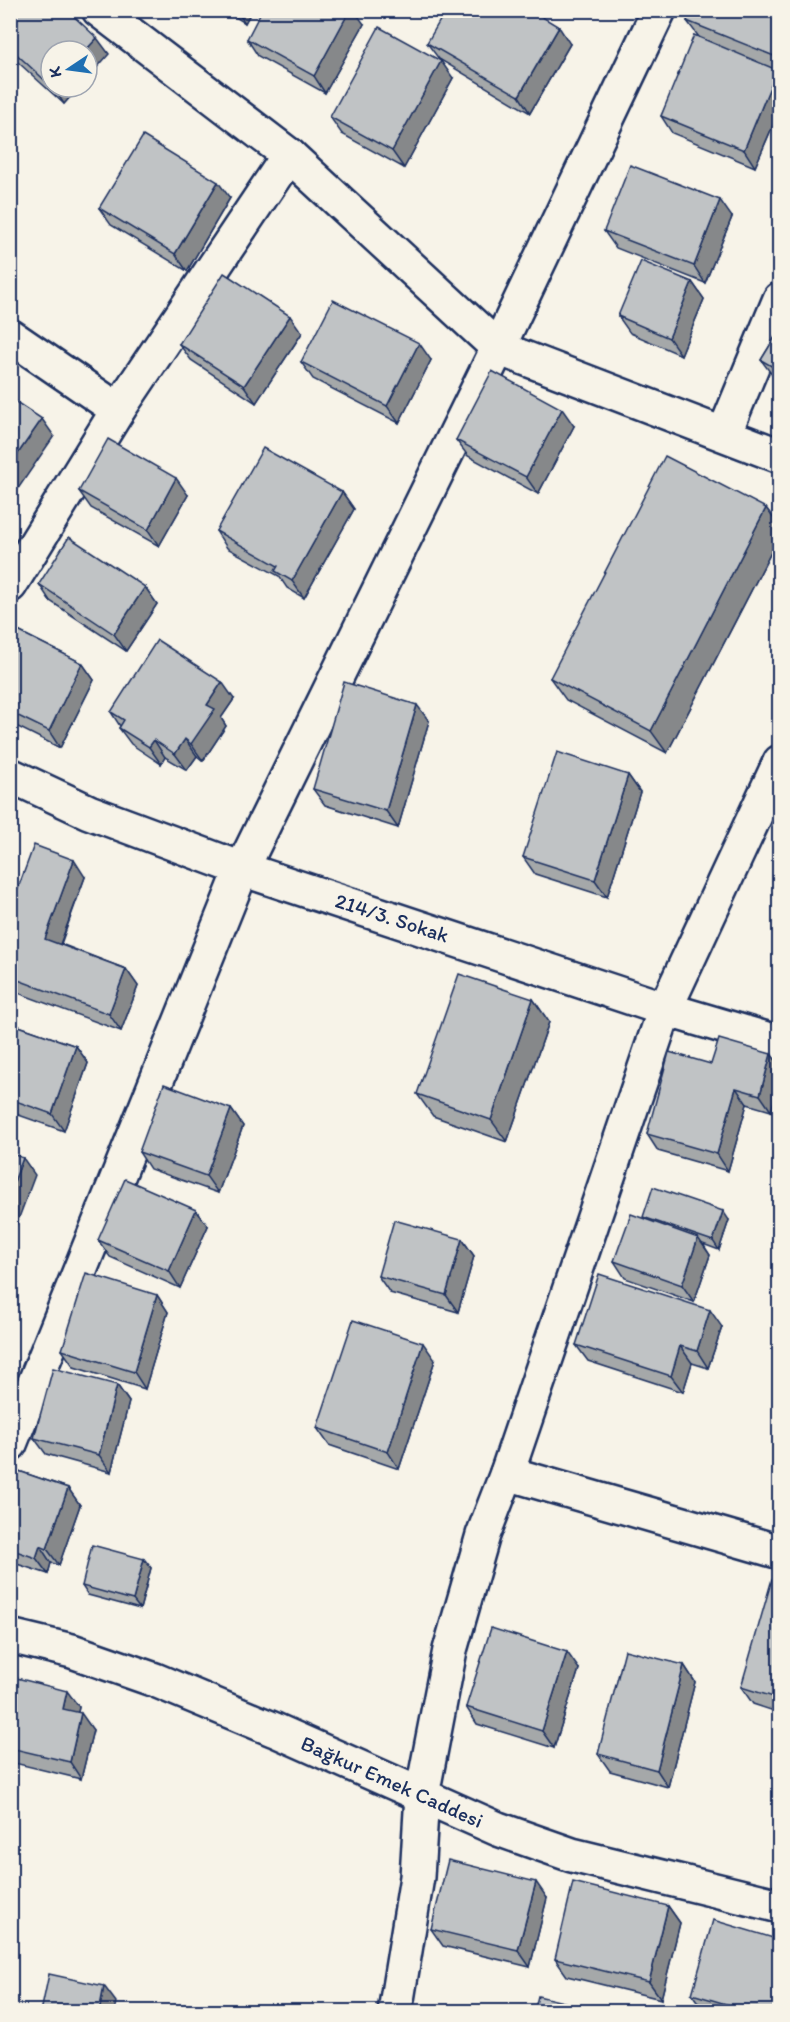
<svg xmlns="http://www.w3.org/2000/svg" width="790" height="2022" viewBox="0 0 790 2022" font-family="Itim,sans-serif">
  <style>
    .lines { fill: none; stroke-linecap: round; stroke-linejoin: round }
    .minor-casing { stroke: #1b2f5e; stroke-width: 38 }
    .tertiary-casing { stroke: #1b2f5e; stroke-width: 38 }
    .minor { stroke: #f7f3e8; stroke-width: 33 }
    .tertiary { stroke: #f7f3e8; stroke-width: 33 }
    .wall { fill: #a5a8a9; stroke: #1b2f5e; stroke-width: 1.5 }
    .shaded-wall { fill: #86888a; stroke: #1b2f5e; stroke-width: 1.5 }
    .building { fill: #c0c3c5; stroke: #1b2f5e; stroke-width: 1.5 }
    .labels { text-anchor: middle; stroke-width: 4.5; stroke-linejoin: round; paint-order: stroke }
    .street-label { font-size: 21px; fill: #1b2f5e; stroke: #f7f3e8 }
  </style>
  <rect width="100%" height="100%" fill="#f7f3e8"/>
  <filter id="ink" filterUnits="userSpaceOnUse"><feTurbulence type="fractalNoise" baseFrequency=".0167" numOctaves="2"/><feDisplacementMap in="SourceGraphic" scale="12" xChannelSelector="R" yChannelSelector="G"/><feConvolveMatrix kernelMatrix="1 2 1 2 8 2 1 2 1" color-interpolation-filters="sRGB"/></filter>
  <g filter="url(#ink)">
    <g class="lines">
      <g class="minor-casing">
        <g id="minor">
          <polyline points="99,10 289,155 498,348 780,456"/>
          <polyline points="10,336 118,410"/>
          <polyline points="724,434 780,299"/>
          <polyline points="10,585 118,410 289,155"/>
          <polyline points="10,775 89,812 242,869 665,1009 780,1043"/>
          <polyline points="10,1444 242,869 498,348 659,10"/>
          <polyline points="507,1473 780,1552"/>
          <polyline points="395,2012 417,1877 422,1795 450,1650 483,1535 507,1473 665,1009 780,762"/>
        </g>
      </g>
      <g class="tertiary-casing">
        <polyline id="tertiary" points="10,1636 72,1651 155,1680 275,1730 498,1829 572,1855 780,1906"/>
      </g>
      <use href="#minor" class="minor"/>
      <use href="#tertiary" class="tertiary"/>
    </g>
    <g class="wall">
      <polygon points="10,10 109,54 51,51 51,87 79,87 64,104 10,55"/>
      <polygon points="224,10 252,10 245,23"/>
      <polygon points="780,10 780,71 777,70 780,73 780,109 755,167 672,133 661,116 699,37 687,21"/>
      <polygon points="364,24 325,93 258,56 247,39"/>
      <polygon points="427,43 570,44 530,113 439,59"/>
      <polygon points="453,78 404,168 342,134 330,117"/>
      <polygon points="230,198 187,271 111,225 99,208"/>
      <polygon points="732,217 705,283 616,248 604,231"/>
      <polygon points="692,282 704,299 681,355 630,333 618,316"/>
      <polygon points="780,329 780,381 773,376 761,360"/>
      <polygon points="302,333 256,403 191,360 179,344"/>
      <polygon points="431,360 399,423 313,379 301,362"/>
      <polygon points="574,426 538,494 468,456 456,440"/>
      <polygon points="79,491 188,495 159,546 91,508"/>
      <polygon points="342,492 354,509 304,598 287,588 279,576 227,548 216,531"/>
      <polygon points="766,508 780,527 780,535 667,753 566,700 550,678"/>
      <polygon points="39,584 145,587 157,604 126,651 50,601"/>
      <polygon points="10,627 82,663 94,680 60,748 10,723"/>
      <polygon points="234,699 221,718 226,726 203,761 197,756 187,770 165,757 161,764 131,744 119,728 120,726 111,712"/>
      <polygon points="429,721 398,828 325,805 313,789"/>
      <polygon points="628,775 640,792 607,897 535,874 523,857"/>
      <polygon points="85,877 61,944 126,969 138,986 121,1031 10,990 10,910"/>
      <polygon points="533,999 549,1022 507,1142 433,1116 417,1094"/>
      <polygon points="10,1023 76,1046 88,1063 64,1131 10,1112"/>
      <polygon points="771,1054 780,1066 780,1082 771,1111 747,1104 728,1171 658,1151 647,1134 711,1064"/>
      <polygon points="231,1109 243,1126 218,1193 150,1169 139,1152"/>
      <polygon points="644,1218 729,1220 719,1250 703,1244 710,1255 694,1302 625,1278 614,1261"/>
      <polygon points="208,1226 180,1288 110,1257 98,1240"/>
      <polygon points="462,1239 474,1256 458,1312 390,1293 378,1276"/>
      <polygon points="157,1295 168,1312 145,1389 74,1367 62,1350"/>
      <polygon points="722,1327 708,1368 692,1363 683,1392 588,1361 576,1345"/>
      <polygon points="435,1360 399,1469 329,1445 317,1428"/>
      <polygon points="117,1385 129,1402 111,1472 46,1454 34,1438"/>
      <polygon points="10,1468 68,1488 80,1505 59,1565 51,1563 48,1574 17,1564 10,1554"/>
      <polygon points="144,1559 151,1568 140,1609 88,1595 82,1586"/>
      <polygon points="780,1582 780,1713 753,1704 741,1687"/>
      <polygon points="684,1665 695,1682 668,1787 610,1771 598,1754"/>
      <polygon points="579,1669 554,1748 477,1724 466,1707"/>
      <polygon points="10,1688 79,1707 78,1712 93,1730 81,1779 10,1762"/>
      <polygon points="547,1898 530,1967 443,1946 431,1929"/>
      <polygon points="668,1906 680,1923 661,1999 567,1976 555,1959"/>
      <polygon points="692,1994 780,2012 707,2012 704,2011"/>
    </g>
    <g class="shaded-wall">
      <polygon points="236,10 252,10 245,23"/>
      <polygon points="350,10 354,10 364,24 325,93 314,76"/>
      <polygon points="559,27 570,44 530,113 519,96"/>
      <polygon points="97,38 109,54 87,79 87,51 85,51"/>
      <polygon points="780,42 780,64 774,56"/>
      <polygon points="441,61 453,78 404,168 392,151"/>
      <polygon points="777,70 780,73 780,109 755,167 744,150"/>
      <polygon points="53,87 79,87 64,104"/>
      <polygon points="218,182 230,198 187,271 175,254"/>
      <polygon points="720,200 732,217 705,283 694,266"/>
      <polygon points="692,282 704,299 681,355 669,338"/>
      <polygon points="290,316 302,333 256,403 244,386"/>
      <polygon points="419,343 431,360 399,423 387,406"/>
      <polygon points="562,409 574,426 538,494 526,477"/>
      <polygon points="42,419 54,436 11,499 10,465"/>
      <polygon points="176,478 188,495 159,546 148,530"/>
      <polygon points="342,492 354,509 304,598 292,581"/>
      <polygon points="766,508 780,527 780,535 667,753 651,731"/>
      <polygon points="145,587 157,604 126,651 114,634"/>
      <polygon points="82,663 94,680 60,748 49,731"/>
      <polygon points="222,682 234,699 221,718 226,726 203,761 191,744 207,705"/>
      <polygon points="417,705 429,721 398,828 386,811"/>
      <polygon points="185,739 197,756 187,770 175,754"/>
      <polygon points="154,740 165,757 161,764 149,747"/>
      <polygon points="628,775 640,792 607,897 595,880"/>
      <polygon points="74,860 85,877 56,955 45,939"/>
      <polygon points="126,969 138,986 121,1031 109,1014"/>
      <polygon points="533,999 549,1022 507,1142 491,1120"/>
      <polygon points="76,1046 88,1063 64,1131 52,1114"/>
      <polygon points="771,1054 780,1066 780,1082 771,1111 760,1095"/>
      <polygon points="736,1088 747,1104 728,1171 717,1154"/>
      <polygon points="231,1109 243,1126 218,1193 206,1176"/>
      <polygon points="23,1158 35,1175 11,1239 10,1192"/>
      <polygon points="196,1210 208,1226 180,1288 169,1271"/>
      <polygon points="723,1211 729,1220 719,1250 713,1241"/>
      <polygon points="698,1238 710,1255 694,1302 682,1285"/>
      <polygon points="462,1239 474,1256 458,1312 446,1295"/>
      <polygon points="157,1295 168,1312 145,1389 134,1372"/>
      <polygon points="710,1310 722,1327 708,1368 697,1351"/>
      <polygon points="423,1343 435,1360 399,1469 388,1452"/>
      <polygon points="680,1346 692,1363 683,1392 671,1376"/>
      <polygon points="117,1385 129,1402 111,1472 99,1455"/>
      <polygon points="68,1488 80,1505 59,1565 47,1549"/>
      <polygon points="40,1546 51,1563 48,1574 36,1558"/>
      <polygon points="144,1559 151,1568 140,1609 133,1600"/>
      <polygon points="567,1652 579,1669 554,1748 542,1731"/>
      <polygon points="684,1665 695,1682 668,1787 657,1770"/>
      <polygon points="67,1691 79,1707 75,1726 63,1709"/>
      <polygon points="81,1713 93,1730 81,1779 70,1762"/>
      <polygon points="536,1882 547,1898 530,1967 518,1950"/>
      <polygon points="668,1906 680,1923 661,1999 649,1982"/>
      <polygon points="104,1986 116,2002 114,2012 99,2012"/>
      <polygon points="576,2005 581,2012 575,2012"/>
    </g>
    <g class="building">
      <polygon points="10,10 67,10 97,38 85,51 51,51 51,86 10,48"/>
      <polygon points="262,10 350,10 314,76 247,39"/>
      <polygon points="446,10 531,10 559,27 519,96 427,43"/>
      <polygon points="692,10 780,10 780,42 774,56 687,21"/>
      <polygon points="379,27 441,61 392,151 330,117"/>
      <polygon points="694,35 777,70 744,150 661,116"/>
      <polygon points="143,136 218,182 175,254 99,208"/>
      <polygon points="630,165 720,200 694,266 604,231"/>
      <polygon points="641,261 692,282 669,338 618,316"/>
      <polygon points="224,273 290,316 244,386 179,344"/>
      <polygon points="333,300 419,343 387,406 301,362"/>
      <polygon points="780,329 780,371 761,360"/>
      <polygon points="492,371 562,409 526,477 456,440"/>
      <polygon points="10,398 42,419 10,465"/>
      <polygon points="108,439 176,478 148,530 79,491"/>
      <polygon points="263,448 342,492 292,581 275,571 278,566 216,531"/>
      <polygon points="665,456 766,508 651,731 550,678"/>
      <polygon points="69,537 145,587 114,634 39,584"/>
      <polygon points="10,627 82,663 49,731 10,712"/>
      <polygon points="157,640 222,682 207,705 215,709 191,744 185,739 175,754 154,740 149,747 119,728 124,720 111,712"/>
      <polygon points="344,682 417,705 386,811 313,789"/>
      <polygon points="557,752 628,775 595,880 523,857"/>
      <polygon points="34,845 74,860 45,939 126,969 109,1014 10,977 10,910"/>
      <polygon points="459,974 533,999 491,1120 417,1094"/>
      <polygon points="10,1023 76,1046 52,1114 10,1099"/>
      <polygon points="719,1039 771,1054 760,1095 736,1088 717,1154 647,1134 669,1052 711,1064"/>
      <polygon points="164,1084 231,1109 206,1176 139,1152"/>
      <polygon points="10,1153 23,1158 10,1192"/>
      <polygon points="125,1179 196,1210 169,1271 98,1240"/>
      <polygon points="653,1187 723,1211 713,1241 643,1217"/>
      <polygon points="631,1214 698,1238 682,1285 614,1261"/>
      <polygon points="394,1220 462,1239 446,1295 378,1276"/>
      <polygon points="86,1273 157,1295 134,1372 62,1350"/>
      <polygon points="599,1274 710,1310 697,1351 680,1346 671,1376 576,1345"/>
      <polygon points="353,1320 423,1343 388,1452 317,1428"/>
      <polygon points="53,1368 117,1385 99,1455 34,1438"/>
      <polygon points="10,1468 68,1488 47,1549 40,1546 36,1558 10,1549"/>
      <polygon points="92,1545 144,1559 133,1600 82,1586"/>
      <polygon points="772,1579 780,1582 780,1699 741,1687"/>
      <polygon points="491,1628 567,1652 542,1731 466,1707"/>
      <polygon points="625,1650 684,1665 657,1770 598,1754"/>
      <polygon points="13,1677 67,1691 63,1709 81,1713 70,1762 10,1748 10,1688"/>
      <polygon points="448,1860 536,1882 518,1950 431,1929"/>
      <polygon points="573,1882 668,1906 649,1982 555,1959"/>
      <polygon points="713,1920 780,1940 779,2012 753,2012 692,1994"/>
      <polygon points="49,1974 104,1986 99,2012 41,2012"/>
      <polygon points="538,1996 576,2005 575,2012 534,2012"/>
    </g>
  </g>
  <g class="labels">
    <g class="street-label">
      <text transform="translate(392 918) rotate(18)" y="7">214/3. Sokak</text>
      <text transform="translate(392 1782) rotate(24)" y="7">Bağkur Emek Caddesi</text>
    </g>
  </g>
  <rect width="790" height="2022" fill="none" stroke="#f7f3e8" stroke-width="36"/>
  <rect x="18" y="18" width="754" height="1986" fill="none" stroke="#1b2f5e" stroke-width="2" filter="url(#ink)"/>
  <g transform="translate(69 69) rotate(257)"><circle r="28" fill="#f7f3e8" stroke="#9fa5b1" stroke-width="1.5"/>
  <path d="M0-4.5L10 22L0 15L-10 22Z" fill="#1f6fb2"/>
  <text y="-9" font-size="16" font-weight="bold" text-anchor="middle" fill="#1b2f5e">K</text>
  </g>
</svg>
